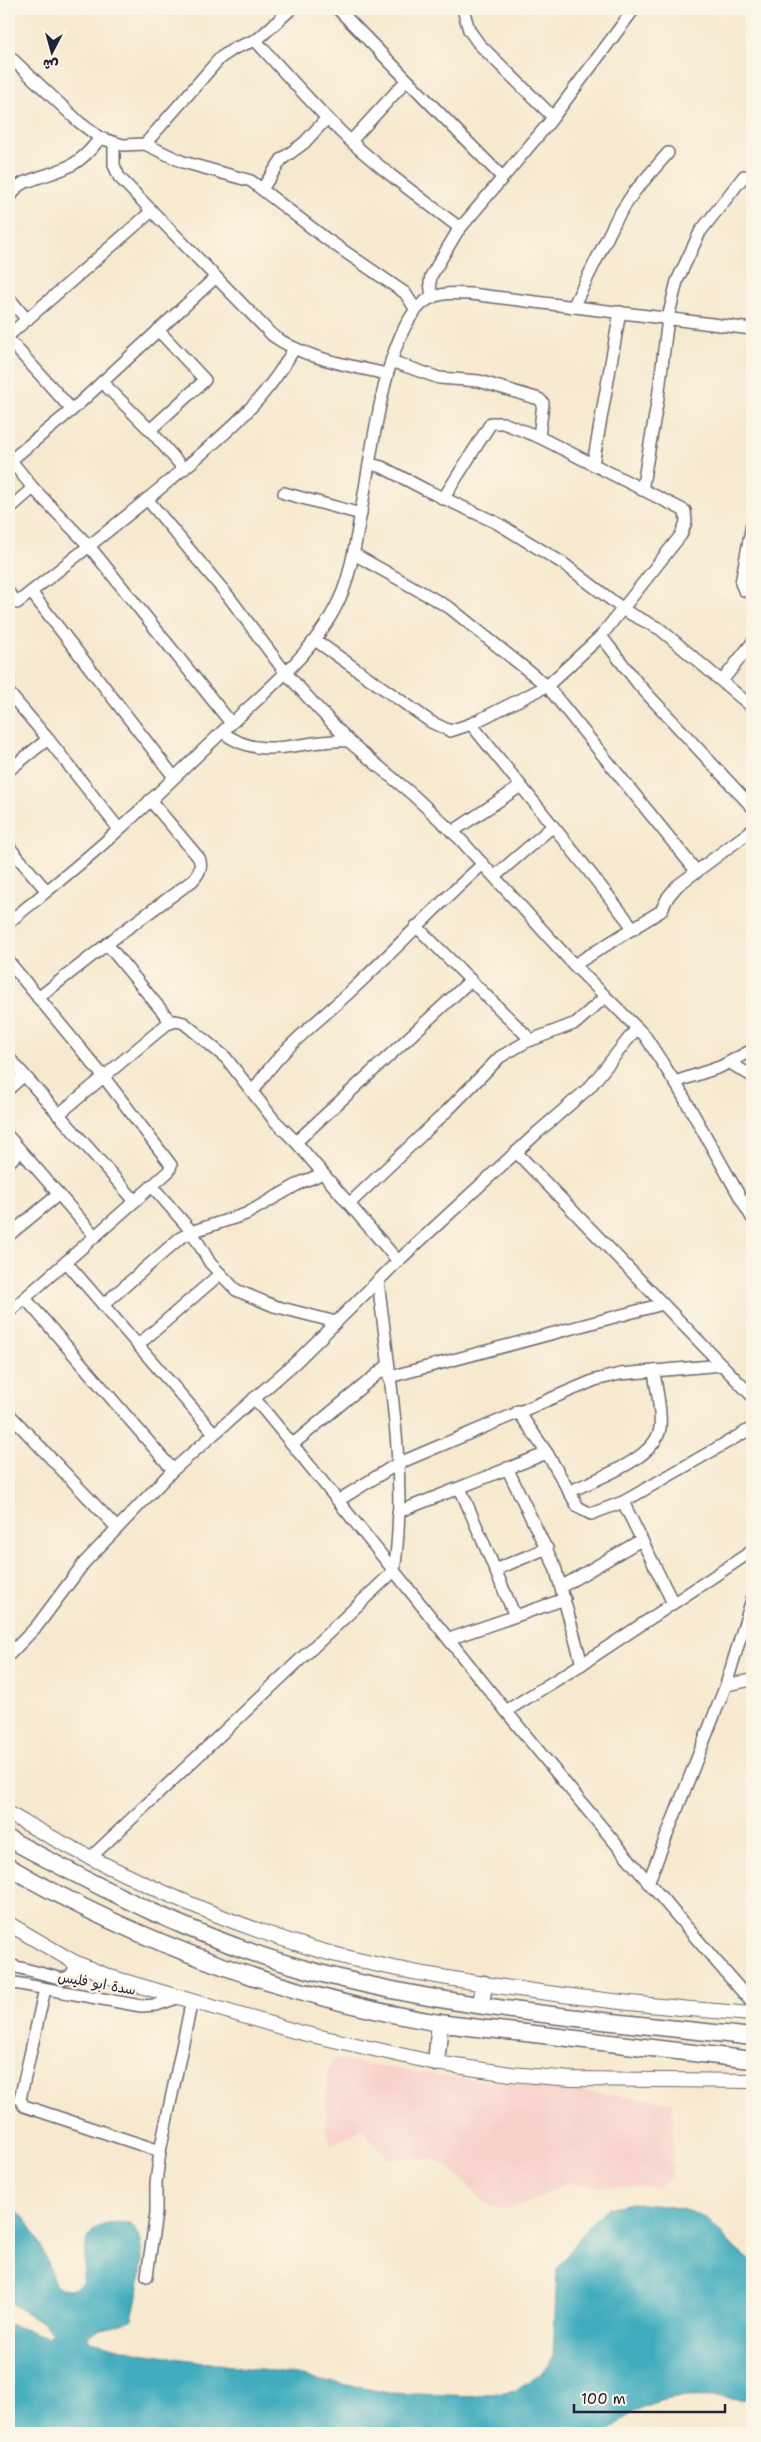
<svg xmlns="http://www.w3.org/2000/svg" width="761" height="2442" viewBox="0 0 761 2442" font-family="'Shantell Sans','Playpen Sans Arabic',sans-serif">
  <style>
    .built { fill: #f7d0ca }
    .water { fill: #3facbd; stroke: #30677c }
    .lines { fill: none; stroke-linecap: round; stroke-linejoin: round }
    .minor-casing { stroke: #6c686f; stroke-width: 14 }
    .major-casing { stroke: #6c686f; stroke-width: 16 }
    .highway-casing { stroke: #6c686f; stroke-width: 19 }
    .minor { stroke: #fff; stroke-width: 11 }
    .major { stroke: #fff; stroke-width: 14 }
    .highway { stroke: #fff; stroke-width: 16 }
    .labels { text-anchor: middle; stroke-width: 4.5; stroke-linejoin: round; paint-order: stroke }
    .street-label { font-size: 14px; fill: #22223b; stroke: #fcf5e5 }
  </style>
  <rect width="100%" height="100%" fill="#fcf5e5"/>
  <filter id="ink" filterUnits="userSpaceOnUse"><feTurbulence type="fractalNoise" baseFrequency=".02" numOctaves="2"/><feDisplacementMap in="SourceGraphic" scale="10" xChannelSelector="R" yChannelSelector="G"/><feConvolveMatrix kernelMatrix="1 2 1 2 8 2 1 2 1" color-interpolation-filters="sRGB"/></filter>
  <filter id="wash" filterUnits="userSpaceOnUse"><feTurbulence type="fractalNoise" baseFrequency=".0096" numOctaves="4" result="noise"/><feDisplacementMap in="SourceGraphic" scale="20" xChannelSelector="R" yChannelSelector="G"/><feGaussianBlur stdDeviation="1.12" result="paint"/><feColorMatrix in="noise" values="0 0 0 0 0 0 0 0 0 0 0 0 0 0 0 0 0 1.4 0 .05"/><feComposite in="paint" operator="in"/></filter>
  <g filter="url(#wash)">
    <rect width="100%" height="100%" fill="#f6e9cf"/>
    <polygon class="built" points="335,2059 422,2073 673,2102 672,2177 658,2187 606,2187 566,2183 527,2204 503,2210 486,2204 453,2170 434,2159 388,2159 362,2129 330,2145 326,2131 328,2069"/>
    <path class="water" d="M632,2203C658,2206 691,2205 712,2224C724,2235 736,2253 752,2261V2400C715,2397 672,2391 637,2410C627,2416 616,2426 606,2433H9V2324L48,2337L52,2332L41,2322L9,2302V2209C32,2210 48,2267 56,2286C65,2291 74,2292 82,2284C88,2244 77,2221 130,2223C152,2247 138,2290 132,2319C118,2329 100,2326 87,2335L90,2341L140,2353L296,2375L388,2393L478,2396L517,2390L542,2373L553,2358L557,2269L592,2222L608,2208Z"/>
  </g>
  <g filter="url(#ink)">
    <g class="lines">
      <g class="minor-casing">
        <g id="minor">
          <polyline points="338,9 502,177"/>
          <polyline points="463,9 469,30 479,44 553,117"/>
          <path d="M255,40C284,72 313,105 344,135C380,169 421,198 460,228"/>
          <polyline points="9,56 79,122 100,138 123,145 145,144 220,58 235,48 258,39 291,9"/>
          <polyline points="351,141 407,80"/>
          <path d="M114,143V165L119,177L272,335C305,359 348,365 387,374"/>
          <polyline points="145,144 183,162 251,181 325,238 405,293 416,310"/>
          <polyline points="262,189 282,159 304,143 327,118"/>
          <path d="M9,199L17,187L23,183C59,169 75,172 100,138"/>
          <polyline points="9,298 27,320"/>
          <polyline points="432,298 430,282 431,276 457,232 548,124 634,9"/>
          <polyline points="573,307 617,218 634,192 668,153"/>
          <polyline points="9,335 152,211"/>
          <polyline points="9,340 72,410"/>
          <polyline points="391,361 439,378 479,381 539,399 543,403 539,437"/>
          <polyline points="102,382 150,430 184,469"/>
          <polyline points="150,430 205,380 158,330"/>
          <polyline points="9,458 33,488 89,546 231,723"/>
          <polyline points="11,460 72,410 216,277"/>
          <polyline points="370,464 382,467 426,490 497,523 564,564 627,612 660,629 752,707"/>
          <polyline points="593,464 620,312"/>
          <polyline points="642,490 658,398 668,318 677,281 700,232 744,176"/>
          <polyline points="284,493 361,514"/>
          <polyline points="147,499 229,597 285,672 314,704 352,744 413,795 460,839 574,965 645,1036 678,1087 752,1218"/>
          <polyline points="443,499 491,423 503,423 539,437 685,511 686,522 681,535 601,636 547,686 697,872"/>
          <polyline points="9,509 33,488"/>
          <polyline points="752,524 741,583 744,590 752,594"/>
          <path d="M354,554L450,608L547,686L471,724C526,792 581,860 634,929"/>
          <polyline points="31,592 174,777"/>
          <path d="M9,593L17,603C68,563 119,523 169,481C218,440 262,406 294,349"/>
          <polyline points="601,636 639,685 752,807"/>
          <polyline points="315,640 431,722 450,731 471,724"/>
          <polyline points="722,681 752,643"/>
          <polyline points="9,693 48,739 119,829"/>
          <path d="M222,732C264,764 301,738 348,741"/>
          <polyline points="9,770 48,739"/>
          <polyline points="452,832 521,786"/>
          <polyline points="9,847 46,890"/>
          <polyline points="495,876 552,827"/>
          <path d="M9,922C44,893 80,865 114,834C151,801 186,766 222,732C267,690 320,649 343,591C368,527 373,334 427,300C440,292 456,293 471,294L752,329"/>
          <polyline points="416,926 531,1040"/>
          <polyline points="107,944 171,1022"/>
          <polyline points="9,962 103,1076 171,1165 169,1171 9,1312"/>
          <polyline points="574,965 661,911 668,897 677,886 752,830"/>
          <path d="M38,998L125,930L192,881C198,875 203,867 199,858L150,800"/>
          <polyline points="9,1058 135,1201"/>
          <polyline points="730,1063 752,1076"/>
          <polyline points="675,1082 720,1067 752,1050"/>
          <polyline points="9,1089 24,1075"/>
          <path d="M253,1092C279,1049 318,1022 354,988C398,947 438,904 483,864"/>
          <polyline points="58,1115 167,1024 176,1021 184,1023 226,1058 274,1120 296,1142 398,1261"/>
          <polyline points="9,1137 95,1236"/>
          <polyline points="296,1142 471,980"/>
          <polyline points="516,1152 752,1396"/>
          <polyline points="9,1162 21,1151"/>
          <polyline points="152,1186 192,1232 210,1263 236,1290 274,1306 336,1322"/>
          <polyline points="349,1204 446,1112 500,1057 526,1042 576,1023 605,997"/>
          <polyline points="9,1235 59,1194"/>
          <polyline points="66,1262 214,1433"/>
          <polyline points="25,1298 173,1470"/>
          <polyline points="103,1305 180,1238 197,1230 246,1214 302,1182 322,1174"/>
          <polyline points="138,1345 220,1274"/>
          <polyline points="389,1377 663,1304"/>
          <path d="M254,1398C340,1501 422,1607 506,1711C586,1810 669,1907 752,2003"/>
          <polyline points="518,1411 547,1453 578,1507 591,1514 623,1502 752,1428"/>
          <polyline points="9,1414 117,1528"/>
          <polyline points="293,1444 388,1365"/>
          <polyline points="507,1468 555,1567 582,1664"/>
          <polyline points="460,1488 515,1616"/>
          <path d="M569,1492C595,1479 656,1459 660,1428C662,1410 656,1389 654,1371"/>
          <polyline points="339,1500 397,1464 595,1380 620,1374 722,1365"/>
          <polyline points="623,1502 673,1603"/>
          <polyline points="398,1512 547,1453"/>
          <polyline points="497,1569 547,1548"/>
          <polyline points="561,1587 641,1540"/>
          <polyline points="449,1639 565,1599"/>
          <polyline points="9,1655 37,1626 84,1563 173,1470 297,1361 398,1261 538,1132 590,1087 637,1028"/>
          <polyline points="726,1685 752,1680"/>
          <polyline points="506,1711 582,1664 752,1551"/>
          <path d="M90,1858L394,1571C408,1479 389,1373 378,1281"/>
          <polyline points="648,1883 726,1685 752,1599"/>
          <polyline points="9,1965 63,1979 70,1976 74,1970 74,1962"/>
          <polyline points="9,1982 141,2006 156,2005 180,1997"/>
          <polyline points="45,1989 20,2099 24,2106 160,2151"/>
          <polyline points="147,2276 156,2213 156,2183 160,2151 192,2000"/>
        </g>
      </g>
      <g class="major-casing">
        <g id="major">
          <path d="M9,1814C105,1868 203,1915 308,1947C372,1966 438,1977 504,1987C586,1999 669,2008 752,2014"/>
          <polyline points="9,1924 74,1962 110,1977 298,2032 436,2063 511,2074 571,2079 752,2081"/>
        </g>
      </g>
      <g class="highway-casing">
        <g id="highway">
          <path d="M9,1839C104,1890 200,1940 305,1969C450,2010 603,2020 752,2037"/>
          <path d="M9,1867C138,1943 292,1998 439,2023C473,2028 509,2031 543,2035C613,2044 683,2052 752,2060"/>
          <polyline points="481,2005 484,1984"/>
          <polyline points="436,2063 440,2023"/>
        </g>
      </g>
      <use href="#minor" class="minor"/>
      <use href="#major" class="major"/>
      <use href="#highway" class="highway"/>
    </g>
  </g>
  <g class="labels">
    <g class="street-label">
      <text transform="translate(97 1983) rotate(10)" y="5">سدة ابو فليس</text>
    </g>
  </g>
  <rect width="761" height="2442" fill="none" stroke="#fcf5e5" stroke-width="30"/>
  <g transform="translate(52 52) rotate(186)" stroke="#fcf5e5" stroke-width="4" paint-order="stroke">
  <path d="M0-4L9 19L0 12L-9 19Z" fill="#22223b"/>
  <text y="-8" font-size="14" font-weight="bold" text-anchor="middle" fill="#22223b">ش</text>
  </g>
  <path d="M574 2404v8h151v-8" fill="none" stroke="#22223b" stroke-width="2.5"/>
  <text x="581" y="2404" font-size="15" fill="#22223b" stroke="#fcf5e5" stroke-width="4" paint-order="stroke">100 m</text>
</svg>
